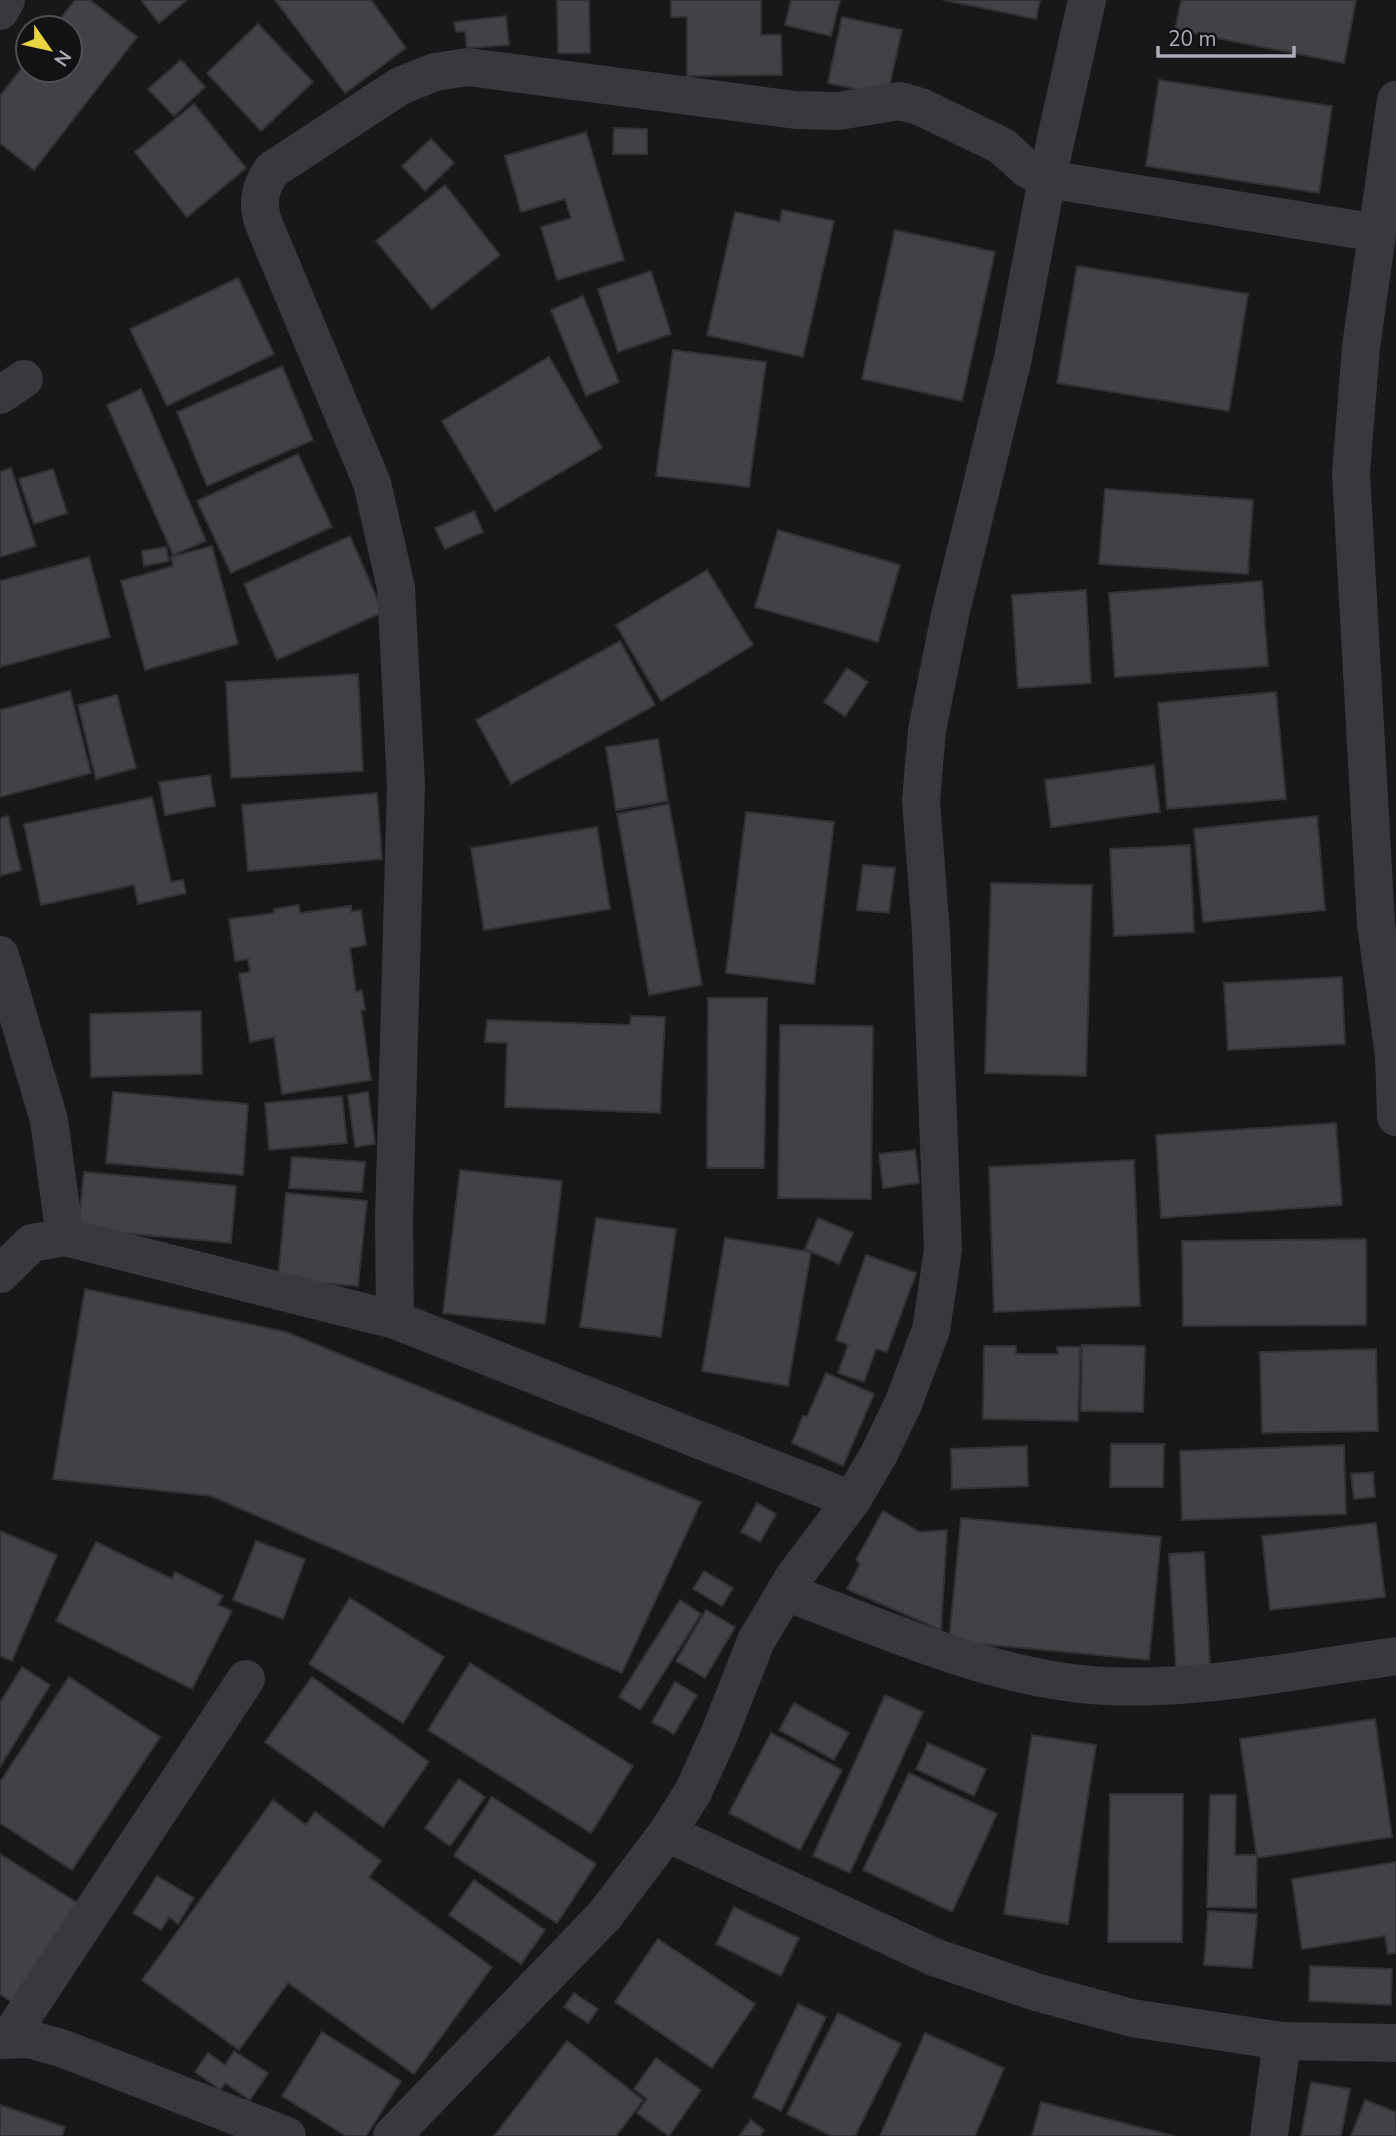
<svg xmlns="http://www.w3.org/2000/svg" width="1396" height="2136" viewBox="0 0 1396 2136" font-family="'Nunito Sans',sans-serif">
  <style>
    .building { fill: #424146; stroke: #323135; stroke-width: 2 }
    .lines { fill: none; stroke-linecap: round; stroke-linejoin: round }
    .minor { stroke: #39383e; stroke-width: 38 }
  </style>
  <rect width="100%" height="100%" fill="#181719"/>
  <g class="building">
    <polygon points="75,0 90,0 137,37 34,170 0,143 0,96 28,60 28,70 70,70 70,28 53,28"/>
    <polygon points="141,0 187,0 159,23"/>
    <polygon points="275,0 371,0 406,48 345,93"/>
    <polygon points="557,0 589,0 590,53 558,53"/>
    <polygon points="671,0 761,0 761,35 781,35 782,75 687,76 687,17 671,17"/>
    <polygon points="791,0 840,0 831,36 785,25"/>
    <polygon points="943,0 1040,0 1036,19"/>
    <polygon points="1181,0 1356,0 1344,63 1175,30"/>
    <polygon points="506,16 509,45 467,48 465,31 456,32 454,22"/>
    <polygon points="842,17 902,30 887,96 828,83"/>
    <polygon points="258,24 313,82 261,131 207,73"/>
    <polygon points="181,60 205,87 174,116 148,89"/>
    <polygon points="1159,80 1332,106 1319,193 1146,166"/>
    <polygon points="194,104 246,168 187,217 135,152"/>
    <polygon points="614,128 647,129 647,154 613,154"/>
    <polygon points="586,132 624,260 557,280 541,227 571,218 565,199 521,212 505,156"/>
    <polygon points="431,139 454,163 425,191 402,166"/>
    <polygon points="445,185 500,255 432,309 376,241"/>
    <polygon points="782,210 834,221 803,357 707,335 735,212 780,222"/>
    <polygon points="895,230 995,252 962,401 862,379"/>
    <polygon points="1077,266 1248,294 1229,411 1057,383"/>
    <polygon points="651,271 671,334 618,352 598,289"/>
    <polygon points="238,278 274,354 167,406 130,329"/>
    <polygon points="583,296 619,382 586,396 551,310"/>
    <polygon points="673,350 766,362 749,487 656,476"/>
    <polygon points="549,357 602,448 495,511 442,421"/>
    <polygon points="282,366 313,440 207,486 177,412"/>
    <polygon points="141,389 206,541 173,555 107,405"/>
    <polygon points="298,454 332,527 231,573 197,501"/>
    <polygon points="11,468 36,546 0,557 0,472"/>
    <polygon points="53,469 67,513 34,524 19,479"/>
    <polygon points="1105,489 1253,500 1248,574 1099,564"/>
    <polygon points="474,511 483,532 445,549 435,528"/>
    <polygon points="778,530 900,565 878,642 755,607"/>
    <polygon points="350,536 383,612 277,660 244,584"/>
    <polygon points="212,546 238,644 145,670 121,581 173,566 171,557"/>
    <polygon points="166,547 169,561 144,566 142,551"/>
    <polygon points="89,557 110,637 0,667 0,581"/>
    <polygon points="707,570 753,645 661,701 616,625"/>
    <polygon points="1262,581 1268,666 1115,677 1109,593"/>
    <polygon points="1086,590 1091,683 1018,688 1012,595"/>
    <polygon points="620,641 655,705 511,784 476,720"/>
    <polygon points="847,668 868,682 845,716 824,702"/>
    <polygon points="358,674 363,771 231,778 226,682"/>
    <polygon points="70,691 91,773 0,797 0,710"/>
    <polygon points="1276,692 1286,799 1167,809 1158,703"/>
    <polygon points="117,695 136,768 96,779 78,705"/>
    <polygon points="658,739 668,801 616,810 606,747"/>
    <polygon points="1154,765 1160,812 1051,827 1045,780"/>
    <polygon points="210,775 215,806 165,815 159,782"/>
    <polygon points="377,793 382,859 248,871 242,805"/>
    <polygon points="152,797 171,882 183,880 186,893 138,904 134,885 41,905 24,824"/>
    <polygon points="669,804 702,985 649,995 617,814"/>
    <polygon points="746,812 834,822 814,984 726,973"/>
    <polygon points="8,816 21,870 0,876 0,818"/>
    <polygon points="1317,816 1325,910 1203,922 1194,829"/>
    <polygon points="597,827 610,909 484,930 471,848"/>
    <polygon points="1190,845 1194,932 1114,936 1110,849"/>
    <polygon points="863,865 895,868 889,913 857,910"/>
    <polygon points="991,883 1092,885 1086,1076 985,1073"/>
    <polygon points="299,905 300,913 351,906 351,912 361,910 366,945 350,948 356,992 362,990 365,1010 361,1010 371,1080 282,1094 274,1037 250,1042 239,974 250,972 248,959 235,961 229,919 274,913 274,909"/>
    <polygon points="1342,977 1345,1044 1228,1050 1224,983"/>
    <polygon points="708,998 767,998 764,1168 707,1168"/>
    <polygon points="201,1011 202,1074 91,1077 90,1014"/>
    <polygon points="631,1016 665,1017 660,1113 505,1107 507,1043 485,1042 487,1020 630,1025"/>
    <polygon points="780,1025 873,1026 871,1199 778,1198"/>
    <polygon points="113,1092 248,1104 243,1175 106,1163"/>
    <polygon points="368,1092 375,1144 355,1147 348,1095"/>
    <polygon points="342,1096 347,1143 269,1150 265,1103"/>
    <polygon points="1336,1123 1342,1205 1161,1218 1156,1135"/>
    <polygon points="915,1150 919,1183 883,1188 879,1154"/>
    <polygon points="292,1157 365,1162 362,1192 289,1188"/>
    <polygon points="1134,1160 1140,1306 994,1312 989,1167"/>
    <polygon points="460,1170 562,1181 545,1324 443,1313"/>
    <polygon points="84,1172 236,1186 231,1243 78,1229"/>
    <polygon points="286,1193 367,1201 358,1286 278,1280"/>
    <polygon points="596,1218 676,1229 661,1337 580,1327"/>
    <polygon points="818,1218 853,1233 839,1264 805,1249"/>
    <polygon points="725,1238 811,1252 788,1386 702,1371"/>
    <polygon points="1366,1239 1366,1325 1183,1326 1182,1241"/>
    <polygon points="866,1255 916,1273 887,1352 876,1349 864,1382 838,1373 848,1345 836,1340"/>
    <polygon points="85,1289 286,1332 701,1502 622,1673 211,1496 53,1479"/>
    <polygon points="1082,1345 1145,1346 1143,1412 1081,1411"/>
    <polygon points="984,1346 1016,1346 1016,1354 1058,1354 1057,1347 1080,1347 1078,1421 983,1419"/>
    <polygon points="1376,1349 1378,1431 1262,1433 1260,1352"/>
    <polygon points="826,1373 874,1394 843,1466 792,1443 803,1416 807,1417"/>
    <polygon points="1111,1444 1164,1444 1163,1487 1110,1487"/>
    <polygon points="1344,1445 1346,1514 1182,1520 1180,1451"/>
    <polygon points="1027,1446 1028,1486 952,1489 951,1449"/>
    <polygon points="1373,1472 1375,1497 1354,1499 1351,1474"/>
    <polygon points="757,1503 776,1514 760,1542 741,1532"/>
    <polygon points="883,1511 920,1532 947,1530 941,1630 847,1589 860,1564 856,1560"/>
    <polygon points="961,1518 1161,1537 1149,1660 949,1641"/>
    <polygon points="1376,1523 1385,1597 1270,1610 1262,1536"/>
    <polygon points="0,1531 57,1555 12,1661 0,1656"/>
    <polygon points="256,1541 305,1559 283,1619 233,1600"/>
    <polygon points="96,1542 172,1579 175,1572 223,1596 218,1605 232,1611 192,1689 56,1621"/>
    <polygon points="1204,1552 1210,1666 1176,1668 1169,1554"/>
    <polygon points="704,1571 733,1588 722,1606 693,1589"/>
    <polygon points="350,1598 444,1657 403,1723 309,1664"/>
    <polygon points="680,1600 701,1614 640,1710 619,1697"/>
    <polygon points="706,1610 735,1627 705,1678 676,1661"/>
    <polygon points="470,1663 633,1766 591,1833 428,1730"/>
    <polygon points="22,1667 50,1685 0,1767 0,1703"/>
    <polygon points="69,1677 160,1737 72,1870 0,1823 0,1782"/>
    <polygon points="312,1677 429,1762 383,1827 265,1742"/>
    <polygon points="675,1682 697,1695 674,1734 652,1722"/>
    <polygon points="885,1695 923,1712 850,1873 813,1856"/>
    <polygon points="794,1703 849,1733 834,1760 779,1730"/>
    <polygon points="1375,1719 1392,1837 1257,1858 1240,1739"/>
    <polygon points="771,1733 842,1770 800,1850 729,1813"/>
    <polygon points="1032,1735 1096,1745 1068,1924 1004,1914"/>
    <polygon points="928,1743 986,1769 974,1796 916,1769"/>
    <polygon points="909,1773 997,1814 952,1912 863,1870"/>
    <polygon points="459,1779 485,1797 450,1846 425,1828"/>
    <polygon points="1110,1794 1183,1794 1182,1942 1108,1942"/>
    <polygon points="1210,1795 1236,1795 1235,1855 1257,1855 1256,1908 1207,1907"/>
    <polygon points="492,1797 596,1864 557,1923 454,1856"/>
    <polygon points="273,1800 306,1825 315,1812 381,1861 369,1877 492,1967 414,2074 288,1983 239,2050 142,1980"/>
    <polygon points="0,1854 84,1907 21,2008 0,1994"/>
    <polygon points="1396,1862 1396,1953 1388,1954 1385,1936 1302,1949 1292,1879"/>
    <polygon points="157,1876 194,1898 178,1924 169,1917 161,1930 133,1913"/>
    <polygon points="474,1880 545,1930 521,1964 449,1915"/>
    <polygon points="734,1907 799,1938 781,1976 716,1944"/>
    <polygon points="1208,1911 1257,1914 1252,1968 1204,1965"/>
    <polygon points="658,1939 755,2004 712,2068 615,2002"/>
    <polygon points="1310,1966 1392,1969 1391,2005 1309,2001"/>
    <polygon points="574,1993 598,2009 588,2023 564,2007"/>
    <polygon points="798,2004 826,2017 781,2111 753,2097"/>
    <polygon points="838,2013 901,2044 855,2136 831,2136 787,2114"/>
    <polygon points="322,2032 401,2081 366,2136 346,2136 282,2096"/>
    <polygon points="925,2033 1004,2068 975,2136 880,2136"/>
    <polygon points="567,2041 643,2100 616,2136 494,2136"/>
    <polygon points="234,2051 268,2073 250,2100 225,2083 221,2090 195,2072 208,2053 225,2065"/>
    <polygon points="656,2058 701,2090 669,2136 637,2113 647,2099 634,2089"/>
    <polygon points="1311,2082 1350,2089 1341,2136 1301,2136"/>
    <polygon points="1365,2100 1396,2112 1396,2136 1351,2136"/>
    <polygon points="1041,2102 1174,2136 1032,2136"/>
    <polygon points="0,2105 65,2127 62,2136 0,2136"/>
    <polygon points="751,2120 764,2130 760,2136 739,2136"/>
  </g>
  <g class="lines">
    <g class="minor">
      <polyline points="0,11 6,0"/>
      <polyline points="1396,100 1361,347 1351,473 1376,924 1394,1056 1396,1117"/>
      <polyline points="0,395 24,379"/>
      <polyline points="0,955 49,1120 65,1237"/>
      <polyline points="0,1274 32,1243 65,1237 395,1320 852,1500"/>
      <path d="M395,1320L394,1219L406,785L396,588L372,483L263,222C257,202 260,187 272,170L400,86L435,72L468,67L796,110L838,111L900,101L921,107L1002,146L1027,169L1047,179L1377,233"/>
      <path d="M786,1592C881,1628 988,1676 1090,1685C1187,1693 1299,1670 1396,1656"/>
      <polyline points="667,1833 934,1957 1036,1992 1132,2018 1282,2041 1396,2043"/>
      <polyline points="8,2039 246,1679"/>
      <polyline points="0,2040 29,2039 64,2049 287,2136"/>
      <polyline points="392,2136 605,1915 667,1833 693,1792 719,1735 756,1641 794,1577 852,1500 879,1454 903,1404 931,1330 943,1250 931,933 921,801 927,730 950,615 1013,358 1047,179 1087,0"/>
      <polyline points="1269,2136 1282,2041"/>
    </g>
  </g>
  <g transform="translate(49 49) rotate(124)"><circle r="33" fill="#121214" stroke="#4f4f56" stroke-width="2"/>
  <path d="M0-5L12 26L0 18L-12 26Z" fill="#e8d341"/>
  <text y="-10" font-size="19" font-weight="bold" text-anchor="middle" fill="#aaabb8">N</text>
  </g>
  <path d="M1158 46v10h136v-10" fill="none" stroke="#aaabb8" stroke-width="3.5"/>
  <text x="1168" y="46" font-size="21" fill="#aaabb8" stroke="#121214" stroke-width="5" paint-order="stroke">20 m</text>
</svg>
